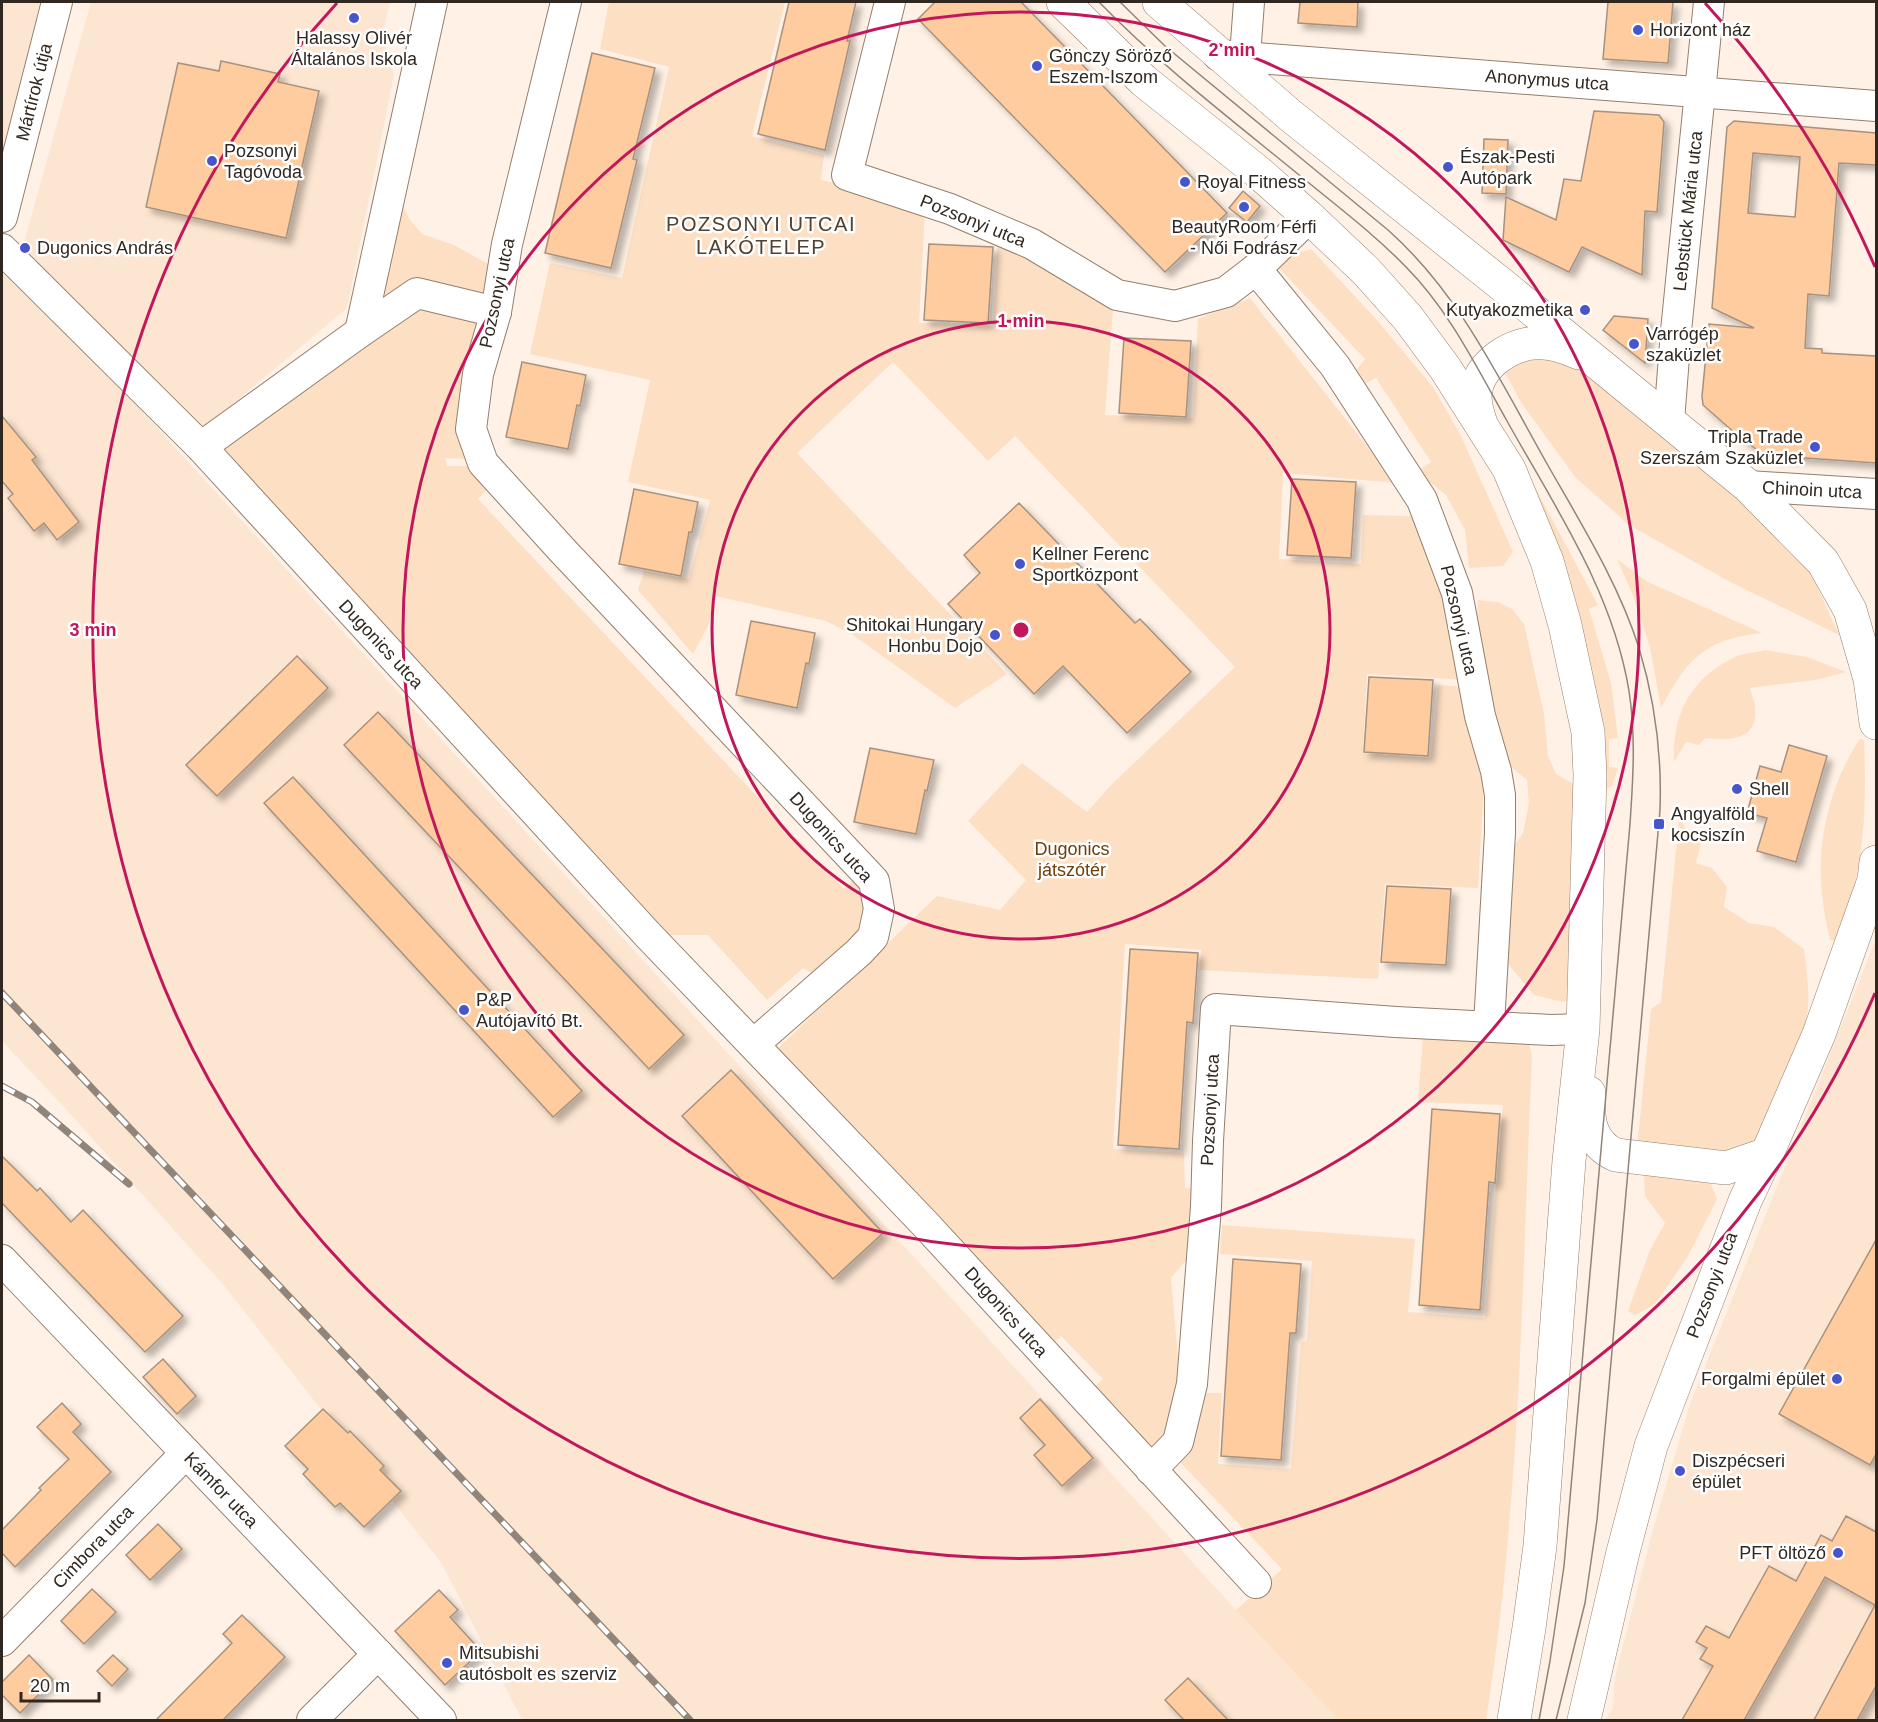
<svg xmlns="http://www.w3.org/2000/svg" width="1878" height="1722" viewBox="0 0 1878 1722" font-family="Helvetica,sans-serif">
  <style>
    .built { fill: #fce5d1 }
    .green { fill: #fddfc4 }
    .building { fill: #fecc9f; stroke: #a79280; stroke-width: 1.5; fill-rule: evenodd; filter: url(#shadow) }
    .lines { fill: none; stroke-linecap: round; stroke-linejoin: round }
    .minor-casing { stroke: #947f6d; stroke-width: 32 }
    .major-casing { stroke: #947f6d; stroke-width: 34 }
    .minor { stroke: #fff; stroke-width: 30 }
    .major { stroke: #fff; stroke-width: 33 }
    .tram { stroke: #8f857b; stroke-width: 1.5 }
    .rail-casing { stroke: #8f857b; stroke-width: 7 }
    .rail { stroke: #fff; stroke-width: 4.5; stroke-dasharray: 14; stroke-linecap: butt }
    .ring { fill: none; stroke: #c2185b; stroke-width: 3 }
    .poi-dot { fill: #4855ca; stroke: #fff; stroke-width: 2 }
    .labels { text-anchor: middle; stroke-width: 5; stroke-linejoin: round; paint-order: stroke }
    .poi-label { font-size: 18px; fill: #302820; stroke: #fff; text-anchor: start }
    .street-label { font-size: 18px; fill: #302820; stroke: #fff }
    .park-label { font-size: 18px; fill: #6e400b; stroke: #fff }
    .neighbourhood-label { font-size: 20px; letter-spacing: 1.5px; fill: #524030; stroke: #fff }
    .centre { fill: #c2185b; stroke: #fff; stroke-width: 3 }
    .ring-label { font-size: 18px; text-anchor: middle; font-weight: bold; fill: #c2185b; stroke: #fff; stroke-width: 5; stroke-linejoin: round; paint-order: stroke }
  </style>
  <defs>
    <filter id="shadow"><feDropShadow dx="5.5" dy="5.5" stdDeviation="3" flood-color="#0004"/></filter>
  </defs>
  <rect width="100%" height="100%" fill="#fff1e5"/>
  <g class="built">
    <polygon points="2,2 40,2 2,154"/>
    <polygon points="91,2 390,2 382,35 394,75 347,308 198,433 23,246"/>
    <polygon points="2,258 1236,1610 1339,1720 522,1720 442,1564 226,1288 65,1108 2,1041"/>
    <polygon points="1876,939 1876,1720 1605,1720 1613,1708 1615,1677 1652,1533 1690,1404"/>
  </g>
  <g class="green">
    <polygon points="609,2 785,2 752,136 824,155 821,180 874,191 925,211 919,323 993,326 998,235 1113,308 1105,415 1193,418 1198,319 1250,298 1396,483 1283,473 1279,559 1361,564 1363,515 1411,516 1444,586 1466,680 1367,674 1363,753 1431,758 1438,685 1485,688 1476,628 1478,600 1498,602 1512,609 1524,624 1544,714 1548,756 1556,774 1574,784 1574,997 1563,1002 1534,995 1508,964 1510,852 1523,833 1529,803 1527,780 1509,765 1485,763 1478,888 1385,884 1378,979 1200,970 1201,950 1125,944 1113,1149 1184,1153 1185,1188 1195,1189 1192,1253 1171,1278 1180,1381 1174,1432 1150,1454 1089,1392 1103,1379 1061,1336 1047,1349 775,1051 937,896 1000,910 1026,880 968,821 1022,763 1087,812 1112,784 1235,667 1015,436 988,461 893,362 797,453 1007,674 955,708 853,635 826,621 715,596 708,626 693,654 638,590 644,571 689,579 710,500 628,482 650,380 530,354 550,263 622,278 669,67 600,49"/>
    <polygon points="400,200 410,220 422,234 454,245 488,264 489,287 467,459 445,458 447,466 474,466 488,488 478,499 844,889 857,877 867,901 863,926 813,974 803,968 767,1000 708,935 648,935 204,451 338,351"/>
    <polygon points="1311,249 1376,319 1433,387 1462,438 1513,552 1503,566 1469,568 1465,530 1446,495 1417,472 1431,462 1376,378 1357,387 1349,380 1365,359 1278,267 1288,256"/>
    <polygon points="1536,354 1567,360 1685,454 1764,521 1807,564 1839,635 1732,583 1629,525 1576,478 1522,404 1504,371"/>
    <polygon points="1500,422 1598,605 1589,609 1611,683 1618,738 1609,739 1609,767 1618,768 1612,786 1602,791 1496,423"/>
    <path d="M1617,559L1646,581L1762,633C1705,639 1687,659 1661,708L1650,647L1633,595Z"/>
    <path d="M1765,650L1807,657L1846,672L1815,680L1750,688C1751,694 1755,701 1755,707C1759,741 1729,741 1705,738L1699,745L1686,742L1674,762C1672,715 1690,679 1733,658C1742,653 1755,653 1765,650Z"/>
    <path d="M1860,739L1864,740C1866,794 1866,845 1851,898C1847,912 1844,929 1835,941L1830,940C1816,882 1817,831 1840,776C1846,763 1852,750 1860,739Z"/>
    <path d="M1680,810C1683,826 1686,836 1701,842L1696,863L1712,868L1727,887L1724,907L1749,923L1774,927L1804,949C1807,973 1811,997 1806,1021C1802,1041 1765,1136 1750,1145C1731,1158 1662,1149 1637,1148L1651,1009L1661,1002Z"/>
    <path d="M1423,1036L1529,1043L1532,1056C1522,1278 1521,1501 1486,1720H1339L1236,1610L1282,1569L1177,1459L1201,1393H1222L1218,1464L1291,1469L1301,1342L1307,1341L1312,1261L1220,1254L1222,1225L1415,1239L1408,1312L1485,1318L1503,1105L1418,1102Z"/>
    <polygon points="1653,1164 1706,1172 1717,1199 1687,1258 1654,1305 1635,1315 1628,1311 1650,1250 1665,1223 1645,1196 1644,1176"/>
  </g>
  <g class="building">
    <polygon points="789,2 856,2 847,41 850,41 825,150 758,134"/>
    <polygon points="935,2 1021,2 1227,213 1165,272 918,19"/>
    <polygon points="1300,2 1358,2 1357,27 1298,23"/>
    <polygon points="1608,2 1673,2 1668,63 1603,59"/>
    <polygon points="592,53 655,68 633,159 637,160 611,268 545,253"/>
    <polygon points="221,61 280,74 278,82 319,91 286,238 146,207 178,63 219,71"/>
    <polygon points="1594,111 1659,115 1664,122 1657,212 1645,211 1642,275 1582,247 1569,272 1503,240 1506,197 1556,220 1564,179 1581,181"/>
    <path d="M1734,121L1876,133V165L1839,163L1829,296L1808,294L1805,348L1822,349V353L1876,356V463L1764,455L1737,435L1703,405L1702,396L1709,324L1754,328L1712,308L1727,127ZM1753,153L1800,157L1795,217L1748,213Z"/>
    <polygon points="1484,139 1508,140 1506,194 1482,193"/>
    <polygon points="1243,191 1260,206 1247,222 1229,208"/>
    <polygon points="929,244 993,247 988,323 924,320"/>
    <polygon points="1614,316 1648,319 1645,363 1603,330"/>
    <polygon points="1124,338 1191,341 1186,417 1119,413"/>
    <polygon points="522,362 586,375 580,406 577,405 568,449 506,437"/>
    <polygon points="2,416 36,457 32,460 79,522 57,540 44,523 34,531 8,498 13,494 2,481"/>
    <polygon points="1292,479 1356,482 1351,558 1287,555"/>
    <polygon points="634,489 698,502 692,532 689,532 681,576 619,564"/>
    <polygon points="1019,503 1135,623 1140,619 1191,672 1127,733 1063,666 1034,694 948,604 980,573 964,555"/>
    <polygon points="751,621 815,633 809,664 806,663 797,708 736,695"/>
    <polygon points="297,656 328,688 217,796 186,765"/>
    <polygon points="1369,677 1433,680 1428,756 1364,752"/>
    <polygon points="378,712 684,1035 649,1069 344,745"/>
    <polygon points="1789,745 1827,756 1796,862 1757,851 1767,818 1747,813 1760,766 1781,772"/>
    <polygon points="870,748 934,760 927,791 925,790 916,834 854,822"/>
    <polygon points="293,777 582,1091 553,1117 264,803"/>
    <polygon points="1387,886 1451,889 1446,965 1381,962"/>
    <polygon points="1130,949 1198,953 1193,1023 1187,1022 1179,1149 1118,1145"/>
    <polygon points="731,1070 883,1233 833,1279 682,1116"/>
    <polygon points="1432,1109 1500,1114 1495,1183 1489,1182 1480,1310 1419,1305"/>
    <polygon points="2,1156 37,1191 40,1188 71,1222 83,1210 183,1316 145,1352 2,1203"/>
    <polygon points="1876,1240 1876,1454 1870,1465 1779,1414"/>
    <polygon points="1233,1259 1301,1264 1296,1333 1290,1333 1281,1460 1221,1456"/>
    <polygon points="163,1359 196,1396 177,1414 143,1377"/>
    <polygon points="1040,1399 1093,1458 1062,1486 1034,1455 1045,1445 1020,1418"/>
    <polygon points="62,1403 81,1424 73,1432 111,1472 15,1567 2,1553 2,1530 41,1490 39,1488 69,1459 37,1427"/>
    <polygon points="323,1409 348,1433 350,1431 384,1466 380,1470 401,1491 364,1527 340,1503 335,1507 303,1474 308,1469 285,1446"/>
    <polygon points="1846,1516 1876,1532 1876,1686 1857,1720 1814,1720 1875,1605 1825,1577 1744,1720 1682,1720 1713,1666 1700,1659 1707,1648 1696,1642 1706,1626 1729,1638 1769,1566 1796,1581 1821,1535 1832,1541"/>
    <polygon points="158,1524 182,1549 150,1580 126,1555"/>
    <polygon points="92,1589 116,1612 84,1644 61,1621"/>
    <polygon points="439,1590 458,1610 450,1617 481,1651 445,1685 395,1631"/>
    <polygon points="242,1615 285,1657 223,1720 156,1720 232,1643 223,1634"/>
    <polygon points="29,1655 53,1680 20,1713 2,1695 2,1682"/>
    <polygon points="113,1655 128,1669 112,1686 97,1671"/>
    <polygon points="1188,1678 1228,1720 1184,1720 1165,1700"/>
  </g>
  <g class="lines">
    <g class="minor-casing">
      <g id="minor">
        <polyline points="566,2 507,244 496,312 478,374 471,429 483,463 563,551 874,881 879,909 873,937 859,952 754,1044"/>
        <polyline points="890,2 847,175 950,209 1032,244 1117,295 1175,306 1226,292 1256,269 1309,217"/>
        <polyline points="1218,55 1876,106"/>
        <polyline points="1245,56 1249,2"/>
        <polyline points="2,217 57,2"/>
        <polyline points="2,249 201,447 648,935 926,1225 1256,1583"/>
        <polyline points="1256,269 1335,366 1422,500 1457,593 1480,716 1496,771 1500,795 1500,833 1489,1025"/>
        <polyline points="360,332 432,2"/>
        <polyline points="1669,421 1676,331 1709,2"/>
        <polyline points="201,447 360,332 417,293 496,312"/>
        <polyline points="1748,486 1876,494"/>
        <polyline points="2,1260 441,1720"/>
        <polyline points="1151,1470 1178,1442 1192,1384 1206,1207 1208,1141 1216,1009 1396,1022 1551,1030 1583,1029"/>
        <polyline points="2,1641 186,1453"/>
        <polyline points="312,1720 378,1654"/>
      </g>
    </g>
    <g class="major-casing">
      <g id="major">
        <polyline points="1063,2 1144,81 1258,172 1309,217 1366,271 1408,318 1445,368 1509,469 1547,561 1565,625 1588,732 1590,775 1583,1029 1569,1161 1540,1546 1529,1628 1514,1720"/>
        <polyline points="1159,2 1291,116 1506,288 1748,486 1823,562 1850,610 1870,679 1876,723"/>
        <path d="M1481,424C1478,415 1475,406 1475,396C1477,364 1513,341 1543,343C1556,343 1567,348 1579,353"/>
        <path d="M1589,1093C1587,1119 1590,1144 1616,1155L1726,1168L1767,1154"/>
        <polyline points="1584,1720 1623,1552 1651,1446 1745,1201 1767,1154 1819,1034 1874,880 1876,862"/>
      </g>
    </g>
    <use href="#minor" class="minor"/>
    <use href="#major" class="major"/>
    <g class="tram">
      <path d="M1099,2C1163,68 1237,124 1309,183C1342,210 1376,236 1406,267C1449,310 1477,368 1507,421C1555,507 1613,592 1629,691C1636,736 1633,780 1630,824L1564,1566L1550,1661L1539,1720"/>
      <path d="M1120,2L1165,46L1388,230C1460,294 1499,379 1546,462C1580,522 1618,582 1639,648C1655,701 1662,755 1660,810L1597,1520L1585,1603L1556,1720"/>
    </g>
    <g class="rail-casing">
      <g id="rail">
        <polyline points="2,993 690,1720"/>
        <polyline points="2,1086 32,1102 129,1184"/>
      </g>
    </g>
    <use href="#rail" class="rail"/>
  </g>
  <g class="ring">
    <circle cx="1021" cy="630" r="309"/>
    <circle cx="1021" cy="630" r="618"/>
    <path d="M1875 993A928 928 0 1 1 337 3M1705 3A928 928 0 0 1 1875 267"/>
  </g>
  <g class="poi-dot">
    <circle cx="354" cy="18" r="6"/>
    <circle cx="1638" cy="30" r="6"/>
    <circle cx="1037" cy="66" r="6"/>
    <circle cx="212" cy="161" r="6"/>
    <circle cx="1448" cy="167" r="6"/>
    <circle cx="1185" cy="182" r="6"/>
    <circle cx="1244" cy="207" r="6"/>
    <circle cx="25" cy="248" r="6"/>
    <circle cx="1585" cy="310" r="6"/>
    <circle cx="1634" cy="344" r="6"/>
    <circle cx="1815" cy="447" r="6"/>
    <circle cx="1020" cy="564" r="6"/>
    <circle cx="995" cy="635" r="6"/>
    <circle cx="1737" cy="789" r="6"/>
    <rect x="1653" y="818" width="12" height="12" rx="3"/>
    <circle cx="464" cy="1010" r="6"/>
    <circle cx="1837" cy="1379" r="6"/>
    <circle cx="1680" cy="1471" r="6"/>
    <circle cx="1838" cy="1553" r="6"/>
    <circle cx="447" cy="1663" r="6"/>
  </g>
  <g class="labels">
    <g class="poi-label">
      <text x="1650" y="36">Horizont ház</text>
      <text x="354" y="44" text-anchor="middle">Halassy Olivér<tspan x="354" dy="21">Általános Iskola</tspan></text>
      <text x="1049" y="62">Gönczy Söröző<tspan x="1049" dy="21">Eszem-Iszom</tspan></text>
      <text x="224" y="157">Pozsonyi<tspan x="224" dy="21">Tagóvoda</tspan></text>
      <text x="1460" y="163">Észak-Pesti<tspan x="1460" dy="21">Autópark</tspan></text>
      <text x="1197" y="188">Royal Fitness</text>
      <text x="1244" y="233" text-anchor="middle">BeautyRoom Férfi<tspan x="1244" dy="21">- Női Fodrász</tspan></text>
      <text x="37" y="254">Dugonics András</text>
      <text x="1573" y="316" text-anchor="end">Kutyakozmetika</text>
      <text x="1646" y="340">Varrógép<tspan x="1646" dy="21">szaküzlet</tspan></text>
      <text x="1803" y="443" text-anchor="end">Tripla Trade<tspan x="1803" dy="21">Szerszám Szaküzlet</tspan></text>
      <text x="1032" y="560">Kellner Ferenc<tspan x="1032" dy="21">Sportközpont</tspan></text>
      <text x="983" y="631" text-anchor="end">Shitokai Hungary<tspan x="983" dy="21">Honbu Dojo</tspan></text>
      <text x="1749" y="795">Shell</text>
      <text x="1671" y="820">Angyalföld<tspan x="1671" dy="21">kocsiszín</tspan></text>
      <text x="476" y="1006">P&amp;P<tspan x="476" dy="21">Autójavító Bt.</tspan></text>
      <text x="1825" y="1385" text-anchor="end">Forgalmi épület</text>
      <text x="1692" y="1467">Diszpécseri<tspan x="1692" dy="21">épület</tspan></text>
      <text x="1826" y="1559" text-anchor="end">PFT öltöző</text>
      <text x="459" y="1659">Mitsubishi<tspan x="459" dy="21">autósbolt es szerviz</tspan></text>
    </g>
    <g class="street-label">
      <text transform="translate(1547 80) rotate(4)" y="6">Anonymus utca</text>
      <text transform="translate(34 92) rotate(-76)" y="6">Mártírok útja</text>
      <text transform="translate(1688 211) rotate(-84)" y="6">Lebstück Mária utca</text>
      <text transform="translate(973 221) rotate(22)" y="6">Pozsonyi utca</text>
      <text transform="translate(497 293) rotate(-78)" y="6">Pozsonyi utca</text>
      <text transform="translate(1812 490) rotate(3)" y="6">Chinoin utca</text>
      <text transform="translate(1459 620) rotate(77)" y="6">Pozsonyi utca</text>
      <text transform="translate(381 644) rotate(47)" y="6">Dugonics utca</text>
      <text transform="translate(831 837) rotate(48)" y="6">Dugonics utca</text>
      <text transform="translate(1210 1110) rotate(-87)" y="6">Pozsonyi utca</text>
      <text transform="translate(1712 1285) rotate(-69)" y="6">Pozsonyi utca</text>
      <text transform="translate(1006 1312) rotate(48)" y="6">Dugonics utca</text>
      <text transform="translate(221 1490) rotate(46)" y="6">Kámfor utca</text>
      <text transform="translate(93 1547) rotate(-46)" y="6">Cimbora utca</text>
    </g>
    <g class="park-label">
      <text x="1072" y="855">Dugonics<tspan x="1072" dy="21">játszótér</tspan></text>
    </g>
    <g class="neighbourhood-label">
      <text x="761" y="231">POZSONYI UTCAI<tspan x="761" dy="23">LAKÓTELEP</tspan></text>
    </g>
  </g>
  <circle cx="1021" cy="630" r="9" class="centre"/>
  <g class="ring-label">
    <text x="1232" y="56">2 min</text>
    <text x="1021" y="327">1 min</text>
    <text x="93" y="636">3 min</text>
  </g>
  <rect width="1878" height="1722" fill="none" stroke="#302820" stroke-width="6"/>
  <path d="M21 1692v9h78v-9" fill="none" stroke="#302820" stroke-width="3"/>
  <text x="30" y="1692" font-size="18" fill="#302820" stroke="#ffffff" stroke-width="4.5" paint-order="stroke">20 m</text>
</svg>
